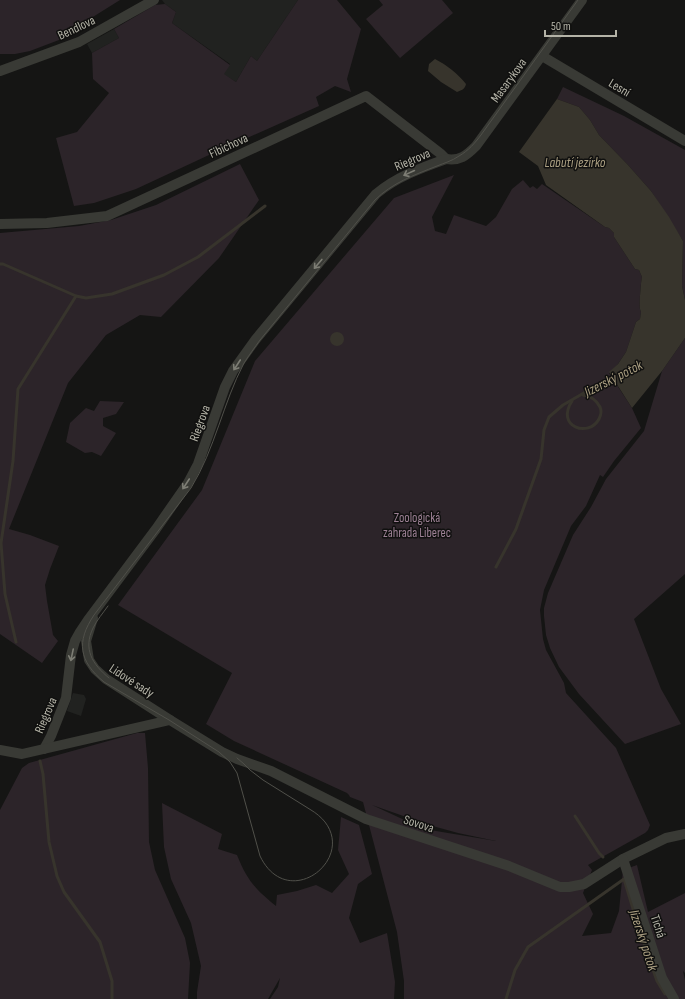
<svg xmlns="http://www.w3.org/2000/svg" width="685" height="999" viewBox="0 0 685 999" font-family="'Sofia Sans Condensed',sans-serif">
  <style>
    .built { fill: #212220 }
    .green { fill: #2c2429; fill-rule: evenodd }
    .water { fill: #37342c }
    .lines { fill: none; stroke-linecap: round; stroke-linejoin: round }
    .stream { stroke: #37342c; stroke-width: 3 }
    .minor { stroke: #393a35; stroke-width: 10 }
    .tram { stroke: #50504a; stroke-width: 1 }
    .oneway { stroke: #7d7d74 }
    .labels { text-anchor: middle; stroke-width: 3; stroke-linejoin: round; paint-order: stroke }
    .street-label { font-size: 13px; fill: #b4b3a7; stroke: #10100f }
    .park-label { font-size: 13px; fill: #9c8094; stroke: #10100f }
    .water-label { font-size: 14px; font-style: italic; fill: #ab9f82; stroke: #10100f }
  </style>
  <rect width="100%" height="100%" fill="#151514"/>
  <g class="built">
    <polygon points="162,0 298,0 257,61 251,56 236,82 223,74 230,64 172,23 176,12 165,4"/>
    <polygon points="114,29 119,38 92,53 87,44"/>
    <polygon points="73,693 84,695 86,699 81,716 67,711"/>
  </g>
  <g class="green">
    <polygon points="0,0 120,0 88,20 80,32 30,51 15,54 0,54"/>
    <polygon points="298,0 337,0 361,29 347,79 351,92 335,86 316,97 319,106 209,155 136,189 94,203 74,206 56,138 77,132 109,93 93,79 92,53 119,38 114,29 155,5 165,4 176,12 172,23 230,65 224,74 236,82 251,56 257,61"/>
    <polygon points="379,0 442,0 453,13 400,58 366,19 383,5"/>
    <polygon points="563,87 624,116 685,150 685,300 682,286 683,241 651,191 628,165 599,135 590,120 579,107 557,99"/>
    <polygon points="240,164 259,200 219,258 161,317 140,315 106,335 68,383 9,529 30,535 59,546 50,569 45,585 47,601 53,635 58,641 42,663 0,634 0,233 79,226 111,220 156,205"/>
    <path d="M454,175L432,217L435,231L446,234L454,215L486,226L496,217L512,189L523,180L530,188L533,186L537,189L542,184L605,227L609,228L614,233V237L635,269L639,270L642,277C641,280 639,307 640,309C640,310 641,311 641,312L640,319L636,322L626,352L618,364L609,373L632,408L641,428L614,461L603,477L600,475L586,506L571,526L544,590L540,610L543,639L546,650L564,683L566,693L616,748L650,825L648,830L645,833L588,865L592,870L583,893L593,914L582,936L611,933L619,911L623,870L637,865L648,912L685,893V973L683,971L685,980V999H404V981L397,932L363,802L350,797L349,795L347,793L234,741L206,724L232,673L118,605L202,490L255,361L394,198ZM372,805L429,825L458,833L496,841L424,829Z"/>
    <polygon points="685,338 685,574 634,619 661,689 681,724 625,744 579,694 559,667 550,648 546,635 544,616 544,608 548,593 573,535 591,507 606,479 644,431 662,371"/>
    <polygon points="100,401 124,402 116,414 103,418 103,426 116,433 101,456 92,452 85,453 66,442 70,423 86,408 94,411"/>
    <polygon points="137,733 145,733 148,768 149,842 155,870 185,938 190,963 188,999 0,999 0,810 22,768 29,763"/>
    <path d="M162,803L222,834L218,849L237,855C247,880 255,889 276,906L277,895L297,891L316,885L332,893L349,874L338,850L341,817L359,825L372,874L358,884L349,918L360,943L387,933L395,982L394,999H270L278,987L280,978L268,999H197V992L201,966L191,923L171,879L164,847Z"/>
  </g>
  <g class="water">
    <path d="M435,59C447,65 458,74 466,84C465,89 462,90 457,92L441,82L428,71L429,64Z"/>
    <path d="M557,99L579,107L590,120L599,135L628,165L651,191L669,217L683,241L682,286L685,300V338L662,371L632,408L609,372L618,364L626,352L636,322L640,319L641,312C641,311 640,310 640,309C639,307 641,280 642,277L639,270L635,269L614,237V233L609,228L605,227L546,185L538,166L519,152Z"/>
    <circle cx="337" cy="339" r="7"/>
  </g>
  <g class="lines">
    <g class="stream">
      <polyline points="0,264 3,264 76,296"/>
      <path d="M572,401C555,427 589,438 599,419C601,415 602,411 600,407C596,399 591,396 583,395"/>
      <polyline points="496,567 516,529 541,459 544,430 549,417 563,405 615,375"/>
      <polyline points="16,642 5,594 1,543 13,461 18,389 76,296 86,298 112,294 164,275 198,257 265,206"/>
      <polyline points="40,761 43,774 49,842 57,876 64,892 100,942 112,981 112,999"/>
      <polyline points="575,816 599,853 603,857"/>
      <polyline points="506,999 515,970 528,947 624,879 640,932 657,981 665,994"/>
    </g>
    <g class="minor">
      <polyline points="542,56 685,141"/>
      <polyline points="0,71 79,42 154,0"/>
      <path d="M446,159C460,161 466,156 476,146L582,0"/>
      <polyline points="0,224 47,223 107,216 366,96 441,154 446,159"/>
      <polyline points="93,618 86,641 89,660 95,669 106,679 170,720"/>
      <path d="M44,749L51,736L66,698L71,655L75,641L80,632L88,620L156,529L188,483L198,464L225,387L233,371L256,339L376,194C396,177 421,168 446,159"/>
      <polyline points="0,750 22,754 170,720 222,752 237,759 271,771 366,819 509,866 560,887 569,887 584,884 623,859 666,838 685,834"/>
      <polyline points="623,859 662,978 674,999"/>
    </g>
    <g class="tram">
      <path d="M108,606C103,613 97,620 93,628C83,649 92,664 109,678"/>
      <path d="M237,758L244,764L250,770L263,780L311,810C316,813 321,817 325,822C355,861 287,912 260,856L237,773L230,762L219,752L169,720L104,682C79,661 76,642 94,615L191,488C215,449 223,403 244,363C249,355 255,347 260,340L375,200C392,183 414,175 437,166C444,163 452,161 459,156C468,151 475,143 481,135L578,0"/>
    </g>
  </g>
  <defs><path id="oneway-shaft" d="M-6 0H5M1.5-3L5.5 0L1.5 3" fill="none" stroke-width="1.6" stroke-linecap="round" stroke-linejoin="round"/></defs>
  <g class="oneway">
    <use href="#oneway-shaft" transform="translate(409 173) rotate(155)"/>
    <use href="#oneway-shaft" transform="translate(318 264) rotate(130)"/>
    <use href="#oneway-shaft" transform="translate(237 365) rotate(123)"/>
    <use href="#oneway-shaft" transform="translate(186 484) rotate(123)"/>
    <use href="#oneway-shaft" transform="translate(72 655) rotate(102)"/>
  </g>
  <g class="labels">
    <g class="street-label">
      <text transform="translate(76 27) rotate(-25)" y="5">Bendlova</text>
      <text transform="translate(508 80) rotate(-54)" y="5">Masarykova</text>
      <text transform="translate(620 87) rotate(31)" y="5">Lesní</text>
      <text transform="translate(228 145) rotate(-25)" y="5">Fibichova</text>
      <text transform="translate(412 159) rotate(-23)" y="5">Riegrova</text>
      <text transform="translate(199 423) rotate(-70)" y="5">Riegrova</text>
      <text transform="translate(132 680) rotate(33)" y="5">Lidové sady</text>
      <text transform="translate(45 715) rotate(-67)" y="5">Riegrova</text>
      <text transform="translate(419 823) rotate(18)" y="5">Sovova</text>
      <text transform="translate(659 926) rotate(72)" y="5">Tichá</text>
    </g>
    <g class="park-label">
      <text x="417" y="522">Zoologická<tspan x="417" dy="15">zahrada Liberec</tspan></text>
    </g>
    <g class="water-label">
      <text x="575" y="167">Labutí jezírko</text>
      <text transform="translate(613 378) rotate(-27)" y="5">Jizerský potok</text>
      <text transform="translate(644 940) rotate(72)" y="5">Jizerský potok</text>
    </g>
  </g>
  <path d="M545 30v6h71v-6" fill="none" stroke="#b4b3a7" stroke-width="2"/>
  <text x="551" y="30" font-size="12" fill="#b4b3a7" stroke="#10100f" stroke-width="3" paint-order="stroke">50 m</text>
</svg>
